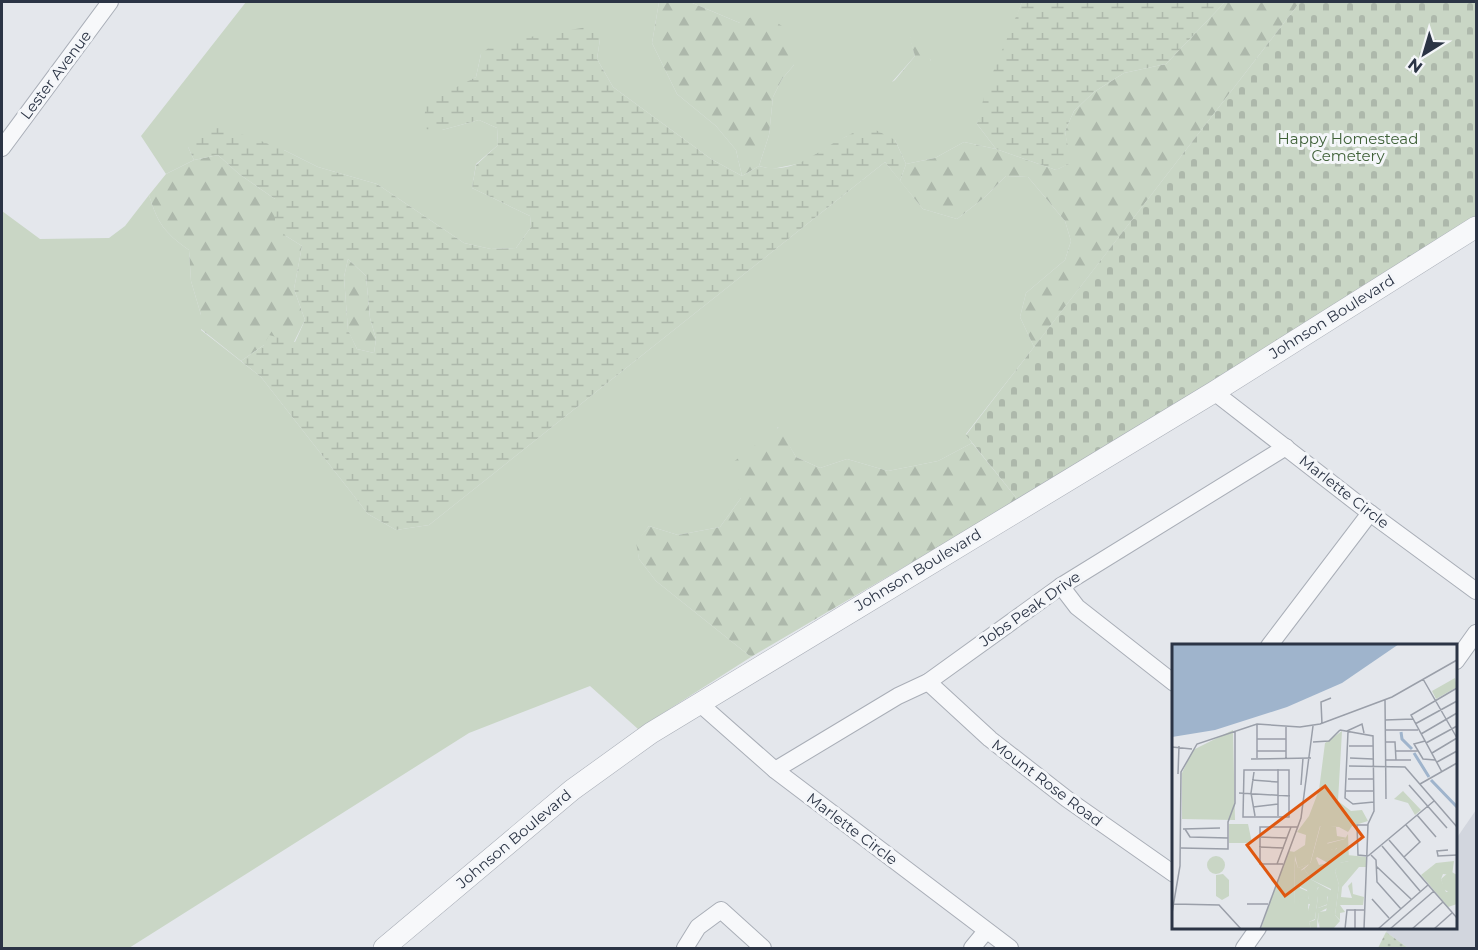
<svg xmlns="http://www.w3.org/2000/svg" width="1478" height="950" viewBox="0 0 1478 950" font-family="Montserrat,sans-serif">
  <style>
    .built { fill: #d2d6de }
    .grass { fill: #c9d6c5; fill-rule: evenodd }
    .forest { fill: url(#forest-firs) }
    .wetland { fill: url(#wetland-marsh); fill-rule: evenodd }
    .cemetery { fill: url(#cemetery-stones) }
    .park { fill: url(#park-dots) }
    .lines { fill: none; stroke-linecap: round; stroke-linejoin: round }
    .minor-casing { stroke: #a9aeb7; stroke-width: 18 }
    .tertiary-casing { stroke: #a9aeb7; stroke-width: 22 }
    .minor { stroke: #f7f8fa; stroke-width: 16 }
    .tertiary { stroke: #f7f8fa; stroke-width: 21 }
    .labels { text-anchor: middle; stroke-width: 6; stroke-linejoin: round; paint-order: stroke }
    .street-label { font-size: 15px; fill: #2b3445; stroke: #f4f6f9 }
    .park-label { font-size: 15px; fill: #3f6138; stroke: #f4f6f9 }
    .inset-river { fill: none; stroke: #9fb4cc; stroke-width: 3 }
    .inset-road { fill: none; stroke: #9a9fa9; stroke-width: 1.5 }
    .view { fill: #df570f; fill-opacity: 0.15; stroke: #df570f; stroke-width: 3 }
    .inset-edge { fill: none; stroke: #2b3445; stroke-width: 3 }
  </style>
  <defs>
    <pattern id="forest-firs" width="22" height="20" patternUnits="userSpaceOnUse" patternTransform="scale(1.5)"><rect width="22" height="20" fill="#c9d6c5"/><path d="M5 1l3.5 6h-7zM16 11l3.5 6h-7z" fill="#adb8ab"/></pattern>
    <pattern id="wetland-marsh" width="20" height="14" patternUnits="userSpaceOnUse" patternTransform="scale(1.5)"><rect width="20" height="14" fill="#c9d6c5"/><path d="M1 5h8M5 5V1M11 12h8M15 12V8" fill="none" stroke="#adb8ab"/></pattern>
    <pattern id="cemetery-stones" width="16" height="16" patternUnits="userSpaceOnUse" patternTransform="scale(1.5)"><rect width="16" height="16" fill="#c9d6c5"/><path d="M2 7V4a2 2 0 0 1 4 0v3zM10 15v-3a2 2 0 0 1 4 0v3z" fill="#adb8ab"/></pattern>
    <pattern id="park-dots" width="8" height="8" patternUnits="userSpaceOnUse" patternTransform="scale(1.5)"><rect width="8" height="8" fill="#c9d6c5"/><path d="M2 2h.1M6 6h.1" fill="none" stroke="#adb8ab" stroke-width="1.8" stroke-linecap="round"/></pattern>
  </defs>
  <rect width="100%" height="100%" fill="#e4e7ec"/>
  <polygon class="built" points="1476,810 1476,948 1408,948 1386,932 1389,928 1456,928 1456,839"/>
  <g class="grass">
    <polygon points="246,2 659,2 652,43 677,94 716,126 736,150 742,176 711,159 613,87 597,59 600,39 481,54 476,77 454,90 442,130 479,120 497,128 498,145 476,164 472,188 530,216 531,227 516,248 491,249 464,243 377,184 318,167 284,150 188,147 194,160 166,174 141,136"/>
    <path d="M690,2H1022L977,124L996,149L964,142L935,158L906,164L895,140L847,136L802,163L772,169L759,166L769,135L773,97L782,79L794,65L740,23ZM910,37L931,60L892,82L915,56Z"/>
    <path d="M885,162L923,209L957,219L985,197L1006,176L1028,177L1065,221L1071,241L1065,260L1026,293L1020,317L1034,347L966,434L972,443L938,461L888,471L847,459L820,468L796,457L778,427L741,498L720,527L678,535L649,526L637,542L639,559L656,581L751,657L638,729L590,686L469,733L129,948H2V211L40,239L109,238L125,226L149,195C158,224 164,232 189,250L191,281L201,315V330L261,377L368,514L396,530L429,525Z"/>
  </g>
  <g class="forest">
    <polygon points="659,2 690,2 740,23 761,12 782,26 794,65 782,79 773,97 769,135 759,166 742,176 736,150 716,126 677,94 652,43"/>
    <polygon points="1225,2 1300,2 1034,347 1020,317 1026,293 1065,260 1071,241 1065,221 1028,177 1006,176 985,197 957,219 923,209 900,181 906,164 935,158 964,142 996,149 1056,170 1070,163 1065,131 1074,111 1094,92 1124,73 1166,64"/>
    <polygon points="909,36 922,46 931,60 903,87 880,98 915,56"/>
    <path d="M218,155L239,174L275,199L286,236L302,246L294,289L305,320L294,342L264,345L241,361L201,329V315L191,281L189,250C164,232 158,224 149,195L166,174L194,160Z"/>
    <polygon points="348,259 366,276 370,318 376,339 374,353 357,349 348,331 344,277"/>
    <polygon points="779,427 796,457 820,468 847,459 888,471 938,461 972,443 1018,500 751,657 656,581 639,559 636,542 649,526 678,535 720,527 741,498 732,463"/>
  </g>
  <g class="wetland">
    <polygon points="1022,2 1225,2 1166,64 1124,73 1094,92 1074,111 1065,131 1071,163 1056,170 996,149 977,124 986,89"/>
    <path d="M593,26L600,39L597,59L613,87L711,159L742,176L759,166C795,176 817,150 847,136C854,132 862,130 870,127L895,140L906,164L900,181L885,162L429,525L396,530L368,514L261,377L241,361L264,345L269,335L295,342L305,320L294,289L302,246L286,236L275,225V199L239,174L218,155L194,160L188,147L197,130L220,128L251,137L284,150L318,167L377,184L464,243L491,249L516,248L531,227L530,216L472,188L476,165L498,145L497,128L479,120L442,130L423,129L426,103L476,77L481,54L495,43ZM348,259L366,276L370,318L376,339L374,353L357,349L348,330L344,277Z"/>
  </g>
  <polygon class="cemetery" points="1300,2 1476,2 1476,217 1268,352 1018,500 966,435"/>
  <polygon class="park" points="1386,932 1408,948 1378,948"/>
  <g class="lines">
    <g class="minor-casing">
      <g id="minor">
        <polyline points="2,148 110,2"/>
        <polyline points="1214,392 1370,513 1476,591"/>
        <polyline points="1061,586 1077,607 1174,683"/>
        <polyline points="1269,646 1370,513"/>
        <polyline points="1456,661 1476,633"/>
        <polyline points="928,682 990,739 1067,799 1174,874"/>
        <polyline points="699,703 775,770 1010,948"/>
        <polyline points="775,770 898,696 928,682 1061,586 1286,447"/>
        <polyline points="685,948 698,927 721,910 763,948"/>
        <polyline points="972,948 986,931"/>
        <polyline points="1244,948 1258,928"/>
      </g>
    </g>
    <g class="tertiary-casing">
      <polyline id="tertiary" points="384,948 572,790 651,733 1214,392 1476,227"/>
    </g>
    <use href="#minor" class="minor"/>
    <use href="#tertiary" class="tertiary"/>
  </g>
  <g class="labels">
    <g class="street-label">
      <text transform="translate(56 75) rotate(-53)" y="5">Lester Avenue</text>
      <text transform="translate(1332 317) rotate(-32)" y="5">Johnson Boulevard</text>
      <text transform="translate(1344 492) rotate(38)" y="5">Marlette Circle</text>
      <text transform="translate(918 570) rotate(-31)" y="5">Johnson Boulevard</text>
      <text transform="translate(1030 609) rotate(-35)" y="5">Jobs Peak Drive</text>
      <text transform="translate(1047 783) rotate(37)" y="5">Mount Rose Road</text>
      <text transform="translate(852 829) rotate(37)" y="5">Marlette Circle</text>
      <text transform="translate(514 839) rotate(-40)" y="5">Johnson Boulevard</text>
    </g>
    <g class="park-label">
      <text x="1348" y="144">Happy Homestead<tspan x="1348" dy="17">Cemetery</tspan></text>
    </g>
  </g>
  <g transform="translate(1172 644)">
    <rect width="285" height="285" fill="#e4e7ec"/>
    <path d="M283,34L285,43L264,55L260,47ZM170,87L166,157L179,167L190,166L196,177L180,182L176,188L167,183L148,182L138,220L126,224L122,208L133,201L134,191L125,188L137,172L147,146L153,99ZM231,147L249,166L243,171L236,159L222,155ZM176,190L177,217L168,219L163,227L167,241L163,271L168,277L161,285H148L146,268L154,267L159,245L140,236L132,225L144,214L147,221L156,219L145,213H157L165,204L160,206L154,200L173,195ZM35 221a9 9 0 1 1 18 0a9 9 0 1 1-18 0ZM278,227L285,231V247L279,250L272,245L269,235ZM51,230L57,236V252L50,256L44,252V231ZM147,243L155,250L156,260L146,264L145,285H139L137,278L143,276L146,252H141Z" fill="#c9d6c5"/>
    <path d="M175,211L195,213V223H187L170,243L169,253L180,254L176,242L180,238L181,250L192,253L191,261H168L173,268L168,269V276L163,271L167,241L163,227L167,219L177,217L171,215ZM123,216L126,224L137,220L129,226L128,244L137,248L136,267L141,252H146L143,275L137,278L139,285H89L97,261H122ZM282,217L280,231L271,230L269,235L274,248L285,247V260L276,263L249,231L264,219Z" fill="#c9d6c5"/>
    <path d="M149,180L164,183L165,192L176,194L155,199L160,206L164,203L163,210L159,215L145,213L138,221ZM132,225L140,236L160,247L157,263L146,269L148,285L143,265L155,261L156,253L146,243L139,265L136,267L138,260L127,259L129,252L137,255L135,246L126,242L128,227Z" fill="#c9d6c5"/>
    <path d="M117,207L123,208L122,261H97Z" fill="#c9d6c5"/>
    <path d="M61,86L63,176L10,175V129L21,106ZM57,180H76L80,199H57Z" fill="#c9d6c5"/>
    <path d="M0,0H227L170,39L115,63L43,86L0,93Z" fill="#9fb4cc"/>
    <path class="inset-river" d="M229,88L230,95L240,105M242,109L257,133M259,136L285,163"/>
    <path class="inset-road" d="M251,35L285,94M213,56L214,155M213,76L241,75M85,80V114M150,80L149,58L159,54M243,80L285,57M168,86L201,92L202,167L196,180L192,285M213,86H246M175,87L190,80L192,89M176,88L173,154L181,160L202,158M249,90L285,69M85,95H114M253,97L242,100L251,115L263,116M141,98L157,97L168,86M213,98H223L224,116M254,99L285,82M177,102H201M0,103L20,105M85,107H114M224,107H246M260,109L285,94M114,114V82M178,114L201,115M79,115L139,114M213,116H239M265,118L285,107M177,122L233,123L285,183M72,126H117V173H71ZM82,128L79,149L83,172M270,128L239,71L285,44M6,130L7,102M176,135H201M80,136L106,138M248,140L285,119M129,141L131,114M237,141L275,184M173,147H202M67,149L118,152M81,163L106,160M245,171L264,193M106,172V125M196,181H185L186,211L196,212M11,185L48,184M13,185L18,193L56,194M87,193L115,194M217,196L285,274M210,202L248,247M87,203L112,204M9,204L56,205V178L63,159V87M276,206L265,207L266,212L285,211M199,211L204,216L205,238L229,265M196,212L262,157M232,213L248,198L234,181M105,220L119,183M111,220H88V183H126M204,222L239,255M200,255L217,274M2,260L47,261L69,285M75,260H96M183,265V285M0,269L8,222L9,128L25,100L85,80L128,83L148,80L220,53L285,16M88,285L129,174L141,82M173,285L175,266H192M206,285L256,241M218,285L262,247M240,285L271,258M262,285L280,269"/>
    <path class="view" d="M153,142L191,193L113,252L75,201Z"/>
    <rect width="285" height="285" class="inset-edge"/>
  </g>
  <rect width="1478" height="950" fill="none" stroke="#2b3445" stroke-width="6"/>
  <g transform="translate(1424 54) rotate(217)" stroke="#f4f6f9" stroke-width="4.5" paint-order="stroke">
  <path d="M0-4.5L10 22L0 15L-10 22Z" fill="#2b3445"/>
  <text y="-9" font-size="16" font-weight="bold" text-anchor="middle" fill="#2b3445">N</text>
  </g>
</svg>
